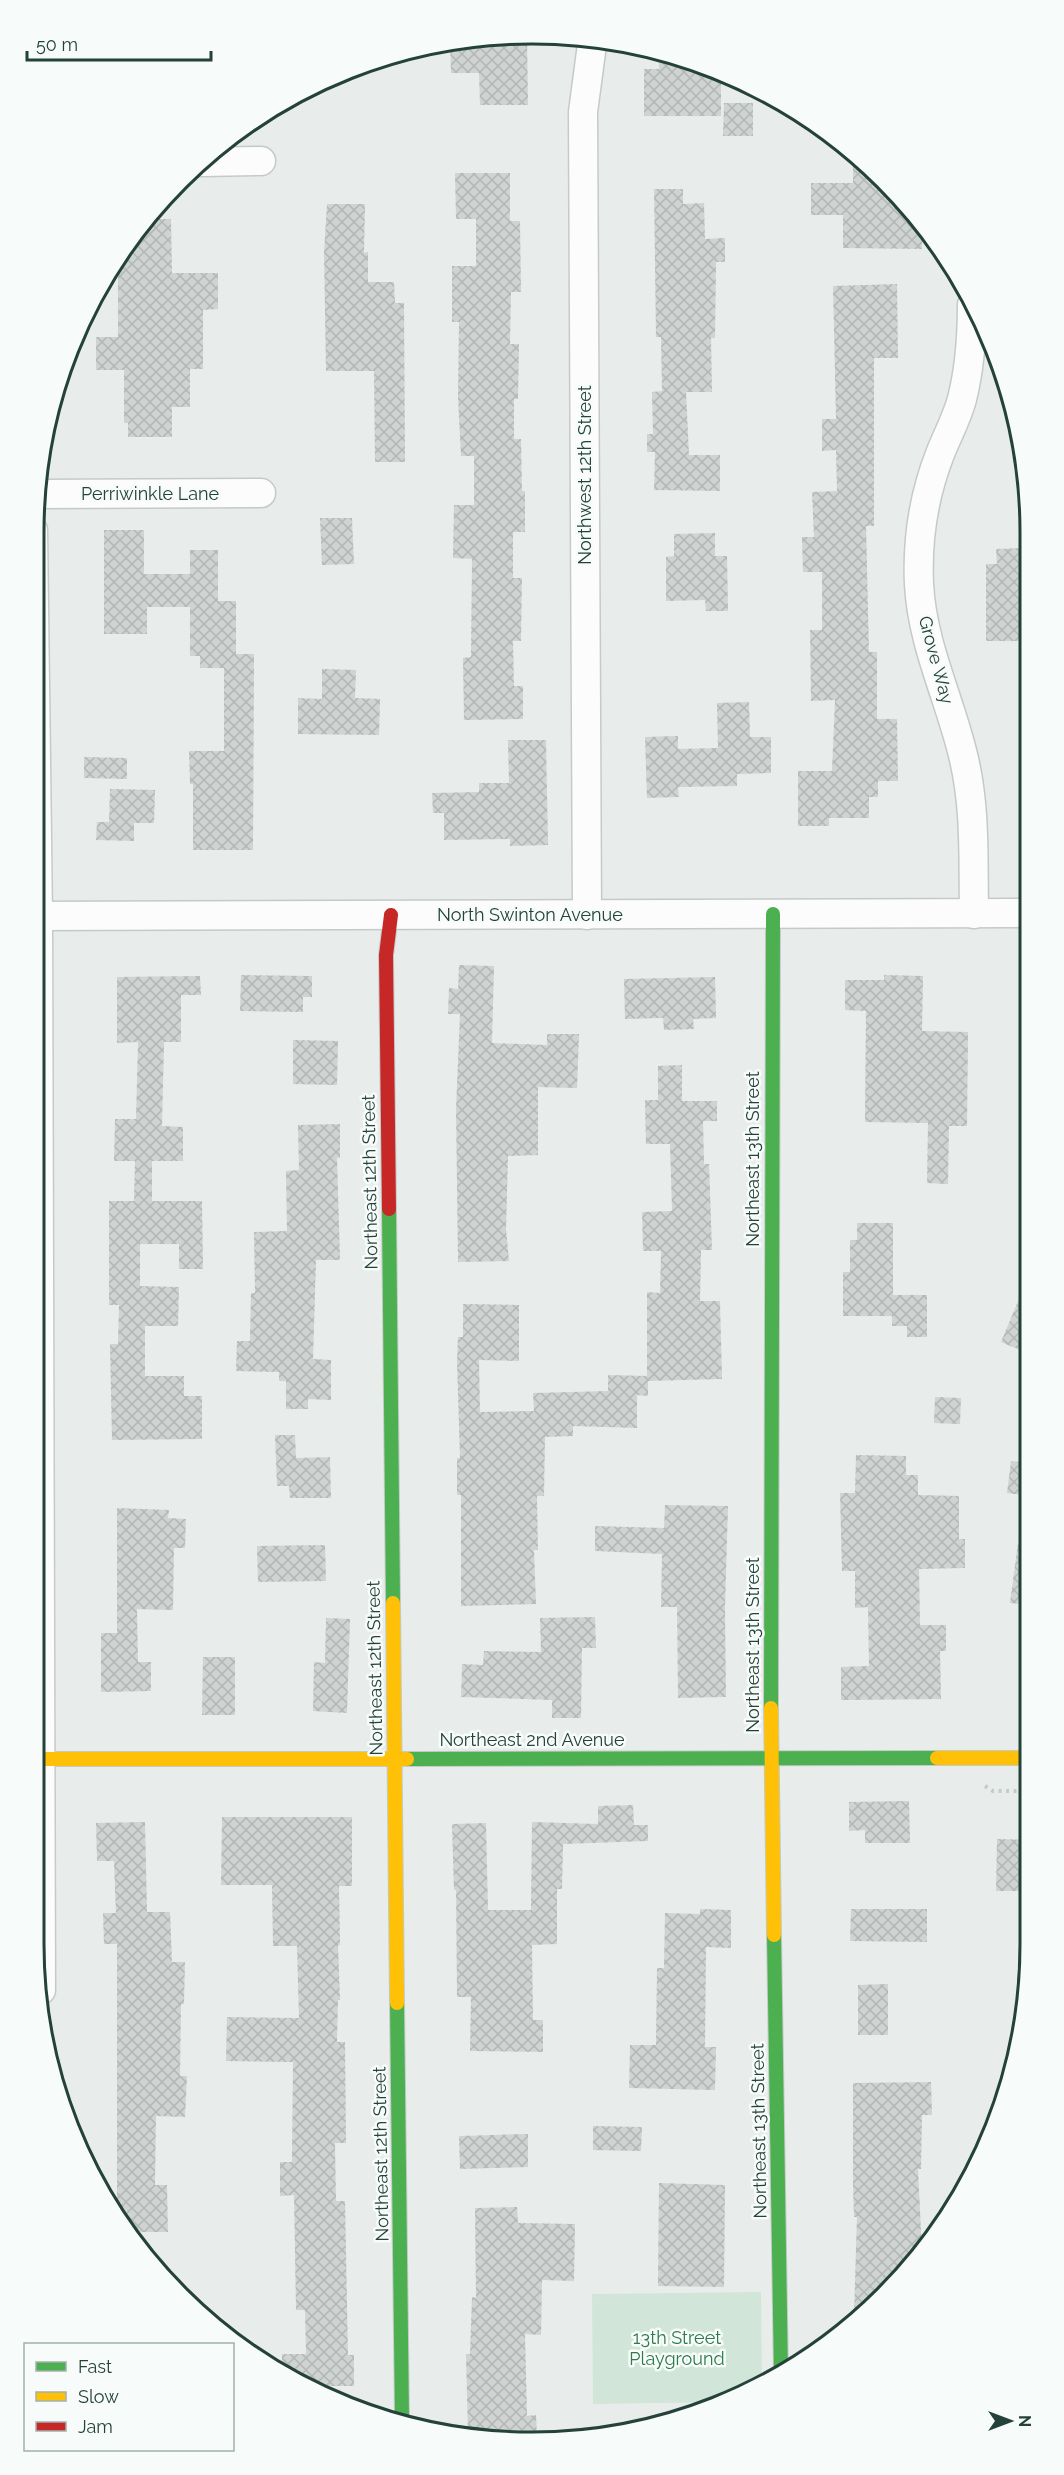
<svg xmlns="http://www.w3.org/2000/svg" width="1064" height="2475" viewBox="0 0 1064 2475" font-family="Raleway,sans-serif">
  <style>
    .green { fill: #d1e6d8 }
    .building { fill: url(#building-cross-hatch) }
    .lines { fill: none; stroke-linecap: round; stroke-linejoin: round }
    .street-casing { stroke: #c5cac8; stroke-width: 31 }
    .fast-casing { stroke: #c3cbc8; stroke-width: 16 }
    .slow-casing { stroke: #c3cbc8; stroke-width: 16 }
    .jam-casing { stroke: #c3cbc8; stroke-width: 16 }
    .path { stroke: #c3ccca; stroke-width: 4; stroke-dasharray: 3 4.5; stroke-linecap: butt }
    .street { stroke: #fcfcfc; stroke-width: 28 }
    .fast { stroke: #4caf50; stroke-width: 14 }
    .slow { stroke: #ffc107; stroke-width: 14 }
    .jam { stroke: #c62828; stroke-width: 14 }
    .labels { text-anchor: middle; stroke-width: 5; stroke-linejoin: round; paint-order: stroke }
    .street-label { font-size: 18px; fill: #24423a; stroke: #f7fbf9 }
    .park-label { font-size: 18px; fill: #2d7a4b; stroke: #f7fbf9 }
    .rim { fill: none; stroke: #24423a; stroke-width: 3 }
  </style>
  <defs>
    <pattern id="building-cross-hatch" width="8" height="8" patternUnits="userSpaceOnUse" patternTransform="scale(1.5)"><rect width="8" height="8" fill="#cfd4d2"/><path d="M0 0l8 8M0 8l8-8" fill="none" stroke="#b2b7b5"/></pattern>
  </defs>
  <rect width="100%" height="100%" fill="#e8edeb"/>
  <polygon class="green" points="761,2292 762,2384 722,2402 593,2404 592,2294"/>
  <g class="building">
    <polygon points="500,34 527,35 528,105 480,105 479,73 451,73 450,42"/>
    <polygon points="659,52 693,60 721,75 721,116 644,116 644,69 659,69"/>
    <polygon points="724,103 753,103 753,136 723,136"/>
    <polygon points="853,153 922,222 922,249 843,248 843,215 811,215 811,183 853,183"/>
    <polygon points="455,173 510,173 510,221 520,221 521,292 511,292 510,344 519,344 518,399 514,399 514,439 521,439 522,491 525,491 525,532 513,532 513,578 522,578 521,641 513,641 514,686 523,686 523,719 464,720 463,658 471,657 472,559 453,558 454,505 474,505 474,456 461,456 458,398 459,322 452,322 452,266 476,266 476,219 456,219"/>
    <polygon points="654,189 683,189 683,204 704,203 705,239 725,238 725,262 716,262 715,338 711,338 712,392 686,392 689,455 720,455 720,491 654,490 655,452 647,452 647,434 653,434 652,392 662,391 661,337 656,337"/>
    <polygon points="327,204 365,204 364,253 368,252 368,282 394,282 395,303 404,303 405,462 375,462 374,371 326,371 324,253"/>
    <polygon points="145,219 171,219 172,273 218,273 218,309 203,310 203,369 190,369 190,407 172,407 172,437 128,437 128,423 124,423 124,370 96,370 96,337 118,337 118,258"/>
    <polygon points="897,284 898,358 874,358 874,526 866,526 869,652 877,652 877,719 897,719 898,781 878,781 878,797 869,797 869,818 829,818 829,826 798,826 798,771 832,771 835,700 811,701 810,630 822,630 822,572 803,572 802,537 814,537 812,492 837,491 836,450 822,451 822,419 836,419 833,286"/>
    <polygon points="320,518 352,518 354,564 322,565"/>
    <polygon points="104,530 144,530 144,574 190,574 190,550 218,550 218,601 236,601 236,654 254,654 253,850 193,850 193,784 190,784 189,751 224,751 224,668 200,668 200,656 190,656 190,607 147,607 147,634 104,634"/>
    <polygon points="715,533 715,556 727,556 728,611 706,611 705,600 666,601 666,557 674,556 674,534"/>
    <polygon points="1024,548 1024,557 1027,557 1027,641 986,641 986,564 997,564 996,549"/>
    <polygon points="322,669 356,670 355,698 380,699 379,735 298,734 298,698 322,699"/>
    <polygon points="749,702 750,737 771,737 771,773 737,774 737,786 678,787 679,797 647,798 645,737 678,736 678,749 718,748 717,703"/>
    <polygon points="508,740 546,740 548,845 510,846 510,839 444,840 444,813 433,813 432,793 479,792 479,783 509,783"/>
    <polygon points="84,757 127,758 127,779 84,778"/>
    <polygon points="110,789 155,790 154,823 134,823 134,841 96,840 97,822 109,822"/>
    <polygon points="459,965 494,966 492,1043 547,1045 547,1034 579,1034 577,1088 538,1087 538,1155 508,1156 506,1229 509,1261 458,1262 456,1109 460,1014 448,1014 449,988 458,989"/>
    <polygon points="241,975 312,976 312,997 303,997 303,1012 240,1011"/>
    <polygon points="884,975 923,976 922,1031 968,1032 967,1126 949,1126 948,1184 927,1183 928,1123 865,1122 866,1011 845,1010 845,980 884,980"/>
    <polygon points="200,976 201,995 181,995 181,1042 164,1042 162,1126 183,1127 183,1161 152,1161 152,1201 202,1201 203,1269 179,1269 179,1244 140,1244 140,1286 179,1287 178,1326 145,1326 145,1376 184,1376 184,1396 202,1396 202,1439 112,1440 110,1344 118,1344 119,1305 109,1305 109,1201 134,1201 135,1161 114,1161 115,1119 136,1119 138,1042 117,1043 117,977"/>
    <polygon points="715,977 716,1018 693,1019 694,1029 664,1030 663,1018 625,1019 624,979"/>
    <polygon points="293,1040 338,1041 337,1085 293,1084"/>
    <polygon points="682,1065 682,1101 717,1101 717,1121 703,1121 704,1164 709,1164 712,1250 701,1250 700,1301 720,1301 722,1379 648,1381 648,1396 637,1395 637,1428 573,1426 573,1436 545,1437 544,1496 537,1496 538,1550 534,1550 536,1604 461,1606 461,1495 457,1495 457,1458 460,1458 457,1361 458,1337 463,1337 463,1304 519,1305 519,1361 479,1360 480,1412 534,1411 533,1393 608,1391 608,1375 647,1376 647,1292 660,1293 661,1251 643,1251 642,1212 672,1211 670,1144 646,1144 645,1100 658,1100 658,1066"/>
    <polygon points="340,1124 340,1158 337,1158 340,1260 316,1260 313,1359 331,1360 331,1400 308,1399 308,1409 286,1409 286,1381 279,1381 279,1372 236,1371 237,1341 250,1341 251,1293 255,1293 254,1232 287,1231 286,1171 299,1170 298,1125"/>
    <polygon points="857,1223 893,1223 893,1295 927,1295 927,1337 907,1337 907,1326 892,1326 892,1316 843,1316 843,1272 850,1272 850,1240 857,1240"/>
    <polygon points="1029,1275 1029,1354 1001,1342"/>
    <polygon points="935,1397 961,1398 960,1424 934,1423"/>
    <polygon points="275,1435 295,1435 296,1458 330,1457 331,1498 290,1498 289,1486 277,1486"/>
    <polygon points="856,1455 906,1456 906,1475 918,1475 918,1495 959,1496 959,1539 965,1539 965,1568 919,1569 920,1625 946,1625 946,1651 940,1651 941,1699 841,1700 841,1667 869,1666 868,1607 855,1608 855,1571 842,1571 840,1493 855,1493"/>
    <polygon points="1011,1461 1030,1463 1030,1496 1007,1493"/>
    <polygon points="665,1505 728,1506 725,1608 726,1697 678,1698 677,1607 661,1607 662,1554 595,1551 595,1526 664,1528"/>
    <polygon points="117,1508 169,1510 168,1518 186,1519 185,1548 174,1548 173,1610 137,1609 138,1662 151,1662 151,1691 101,1692 101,1633 117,1633"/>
    <polygon points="1018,1543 1030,1544 1030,1605 1010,1603"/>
    <polygon points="325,1545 326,1581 258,1582 257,1546"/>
    <polygon points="595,1617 596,1648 582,1648 581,1718 552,1718 552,1700 461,1697 462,1664 483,1665 484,1651 541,1652 540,1618"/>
    <polygon points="326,1618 350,1619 347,1713 313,1711 314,1662 325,1663"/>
    <polygon points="203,1657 235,1657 235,1715 202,1715"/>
    <polygon points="909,1801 910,1843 865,1843 865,1830 849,1831 849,1802"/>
    <polygon points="633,1805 634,1825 648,1825 648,1841 563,1844 562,1889 557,1889 557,1944 532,1945 533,2020 543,2020 543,2052 470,2051 471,1997 457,1997 456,1890 454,1890 452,1824 486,1823 488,1910 531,1910 532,1822 598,1824 598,1806"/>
    <polygon points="222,1817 352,1817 352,1886 339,1886 340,1945 338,1945 340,2000 338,2000 337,2042 345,2042 346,2143 335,2143 336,2201 345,2201 348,2355 354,2355 354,2386 311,2386 282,2374 282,2354 306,2354 305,2310 296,2310 294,2195 280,2196 280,2162 292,2162 293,2062 226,2061 227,2017 299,2018 297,1946 273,1946 272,1885 221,1885"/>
    <polygon points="145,1822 147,1912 170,1912 172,1962 185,1962 184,2004 181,2004 180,2076 187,2076 185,2117 156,2116 155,2185 167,2185 168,2232 128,2232 117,2216 117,1944 104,1944 103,1913 116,1913 114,1861 97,1861 96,1823"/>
    <polygon points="997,1839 1031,1840 1031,1891 996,1891"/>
    <polygon points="700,1909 731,1910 731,1948 706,1947 705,2047 716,2047 715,2090 629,2088 630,2045 656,2045 657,1968 664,1968 665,1913 700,1914"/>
    <polygon points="851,1909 927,1909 927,1942 850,1941"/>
    <polygon points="888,1984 888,2035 858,2035 858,1985"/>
    <polygon points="931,2082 932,2115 922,2115 921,2169 918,2169 922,2252 907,2272 854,2315 857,2217 854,2217 853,2184 853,2083"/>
    <polygon points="593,2126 642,2127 641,2151 593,2150"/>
    <polygon points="528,2134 528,2167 460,2169 459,2136"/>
    <polygon points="659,2183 725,2185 724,2287 658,2286"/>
    <polygon points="517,2207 518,2223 575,2224 574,2281 542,2280 541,2335 525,2334 527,2416 536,2415 537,2436 468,2434 466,2354 470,2354 472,2297 476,2298 475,2208"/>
  </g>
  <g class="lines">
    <g class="street-casing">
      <g id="street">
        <polyline points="201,162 261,161"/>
        <path d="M972,305C972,337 970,367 962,399C957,418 947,436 940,454C924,495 917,540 919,584C922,644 949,697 963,755C976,807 973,861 974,914"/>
        <polyline points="39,494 261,493"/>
        <polyline points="33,530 38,916 41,1990"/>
        <polyline points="587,915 583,112 593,37"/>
        <polyline points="33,916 1028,913"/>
      </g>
    </g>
    <g class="fast-casing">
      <g id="fast">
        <polyline points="389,1209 393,1603"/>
        <polyline points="771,1708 773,914"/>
        <polyline points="407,1759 937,1758"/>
        <polyline points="774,1935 781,2376"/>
        <polyline points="397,2003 402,2420"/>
      </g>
    </g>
    <g class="slow-casing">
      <g id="slow">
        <polyline points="393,1603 397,2003"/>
        <polyline points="771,1708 774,1935"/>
        <polyline points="937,1758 1030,1758"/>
        <polyline points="33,1759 407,1759"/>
      </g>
    </g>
    <g class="jam-casing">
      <polyline id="jam" points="389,1209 386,955 391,915"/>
    </g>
    <polyline class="path" points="985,1786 993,1791 1031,1791"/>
    <use href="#street" class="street"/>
    <use href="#fast" class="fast"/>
    <use href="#slow" class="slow"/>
    <use href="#jam" class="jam"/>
  </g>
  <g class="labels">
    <g class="street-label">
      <text transform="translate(585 475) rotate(-90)" y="6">Northwest 12th Street</text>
      <text x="150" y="500">Perriwinkle Lane</text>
      <text transform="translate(936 660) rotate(75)" y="6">Grove Way</text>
      <text x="530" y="921">North Swinton Avenue</text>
      <text transform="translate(753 1159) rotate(-90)" y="6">Northeast 13th Street</text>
      <text transform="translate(370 1182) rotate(-91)" y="6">Northeast 12th Street</text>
      <text transform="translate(753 1645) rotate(-90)" y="6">Northeast 13th Street</text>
      <text transform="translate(375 1668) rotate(-91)" y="6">Northeast 12th Street</text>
      <text x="532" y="1746">Northeast 2nd Avenue</text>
      <text transform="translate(759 2131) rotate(-91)" y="6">Northeast 13th Street</text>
      <text transform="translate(381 2154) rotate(-91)" y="6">Northeast 12th Street</text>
    </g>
    <g class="park-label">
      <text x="677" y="2344">13th Street<tspan x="677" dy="21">Playground</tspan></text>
    </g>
  </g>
  <path d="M0 0H1064V2475H0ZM532 44H532A488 488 0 0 1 1020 532V1944A488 488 0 0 1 532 2432H532A488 488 0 0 1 44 1944V532A488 488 0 0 1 532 44Z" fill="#f7fbf9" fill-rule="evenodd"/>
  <path class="rim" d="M532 44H532A488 488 0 0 1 1020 532V1944A488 488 0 0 1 532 2432H532A488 488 0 0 1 44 1944V532A488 488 0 0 1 532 44Z"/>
  <rect x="24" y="2343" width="210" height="108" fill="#f7fbf9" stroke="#a3b1ad" stroke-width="1.5"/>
  <rect x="36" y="2362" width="30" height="9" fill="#4caf50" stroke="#a3b1ad" stroke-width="1.5"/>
  <text x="78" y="2373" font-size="18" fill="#24423a">Fast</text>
  <rect x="36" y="2392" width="30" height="9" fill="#ffc107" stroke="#a3b1ad" stroke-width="1.5"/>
  <text x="78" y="2403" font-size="18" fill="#24423a">Slow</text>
  <rect x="36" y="2422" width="30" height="9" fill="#c62828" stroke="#a3b1ad" stroke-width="1.5"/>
  <text x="78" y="2433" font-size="18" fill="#24423a">Jam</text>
  <g transform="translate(1010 2421) rotate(90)" stroke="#f7fbf9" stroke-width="4.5" paint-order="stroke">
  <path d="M0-4.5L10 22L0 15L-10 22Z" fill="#24423a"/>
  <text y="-9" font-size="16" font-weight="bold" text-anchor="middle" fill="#24423a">N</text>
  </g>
  <path d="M27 51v9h184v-9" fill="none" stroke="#24423a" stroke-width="3"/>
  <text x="36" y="51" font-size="18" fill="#24423a" stroke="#f7fbf9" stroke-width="4.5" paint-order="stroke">50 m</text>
</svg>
